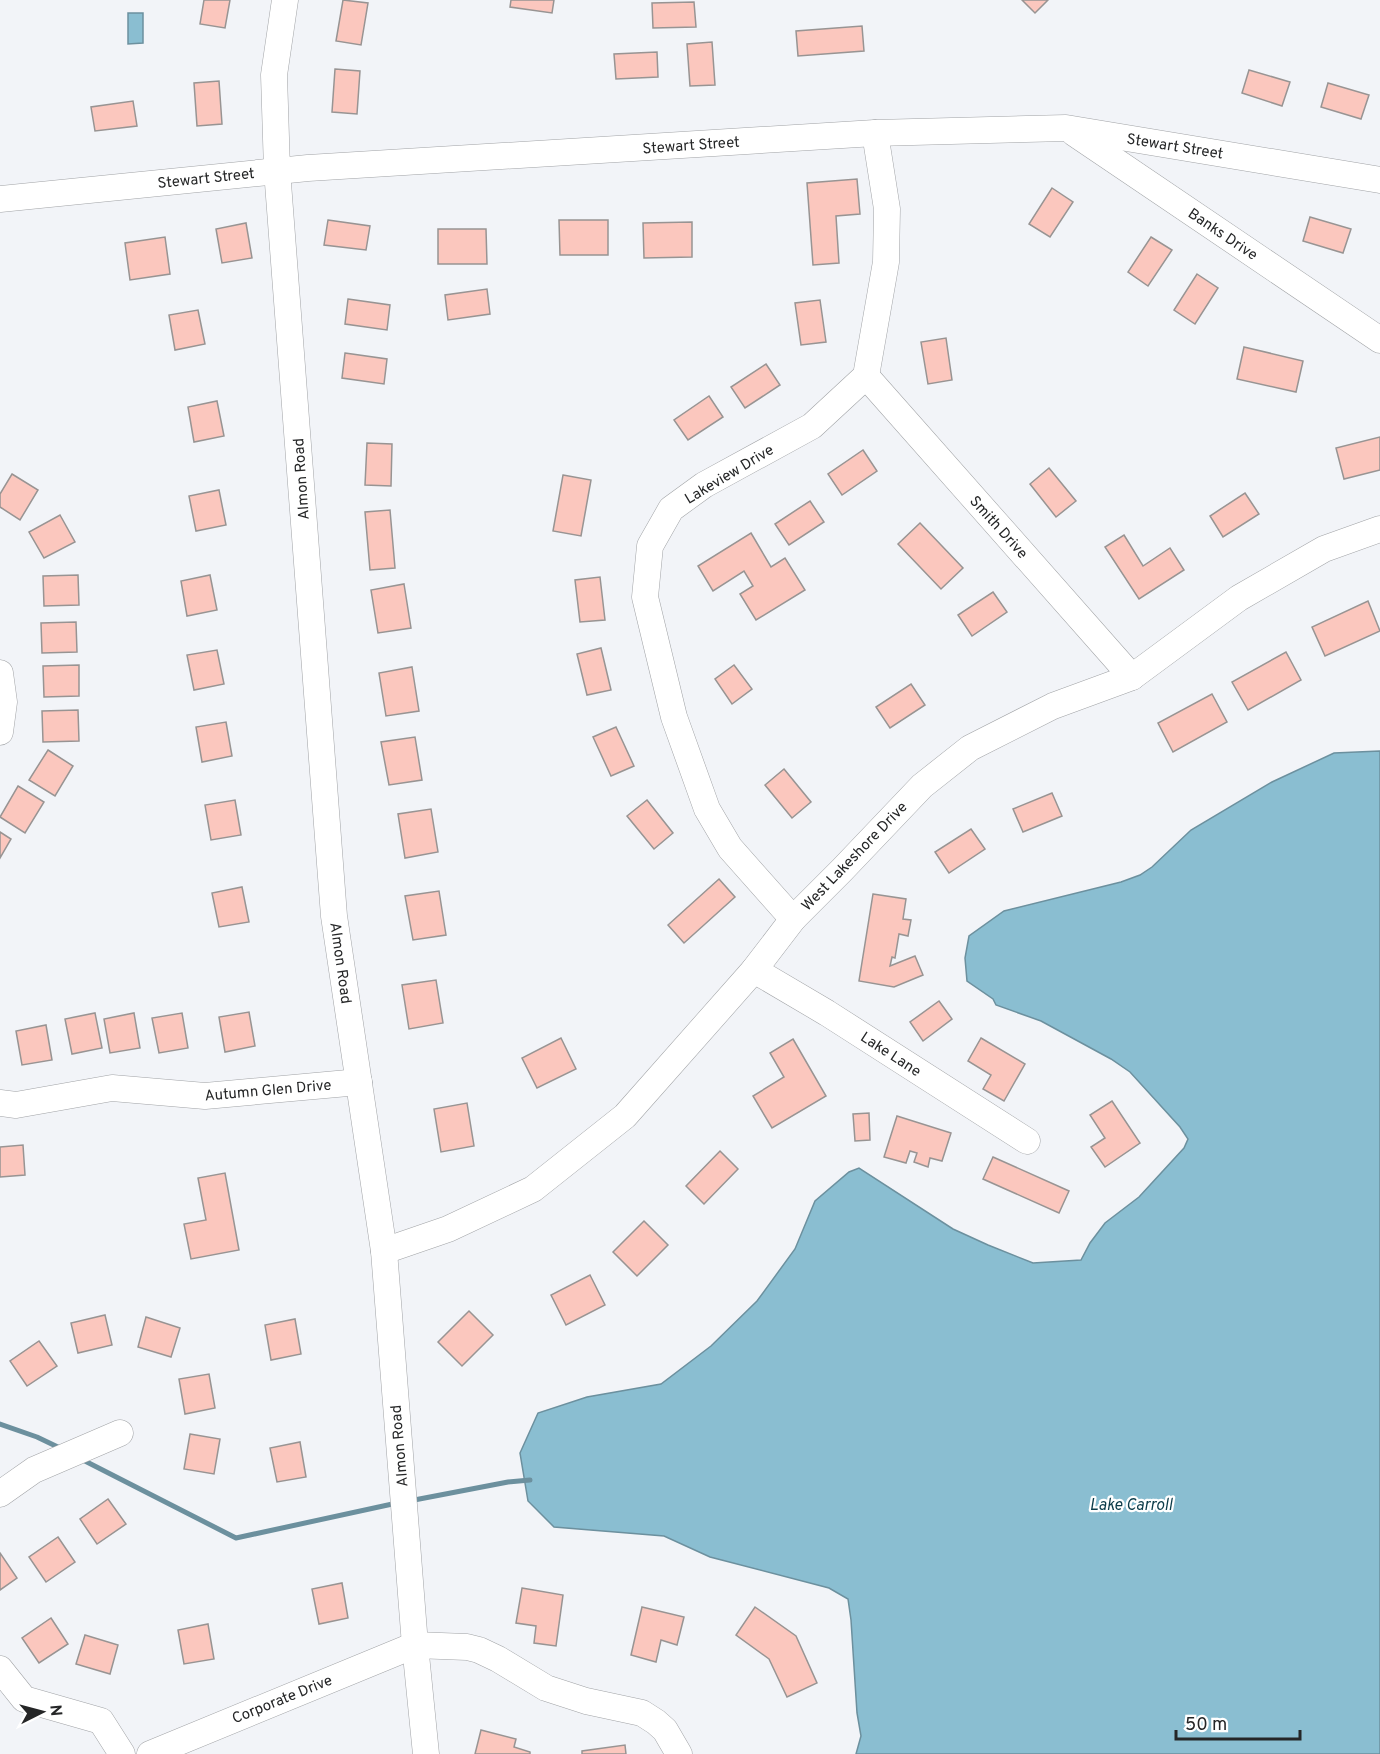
<svg xmlns="http://www.w3.org/2000/svg" width="1380" height="1754" viewBox="0 0 1380 1754" font-family="Overpass,sans-serif">
  <style>
    .water { fill: #8abed1; stroke: #6c909e; stroke-width: 1.5 }
    .lines { fill: none; stroke-linecap: round; stroke-linejoin: round }
    .stream { stroke: #6c909e; stroke-width: 5 }
    .building { fill: #fbc7be; stroke: #989493; stroke-width: 1.5 }
    .minor-casing { stroke: #a1a3a6; stroke-width: 27 }
    .minor { stroke: #fff; stroke-width: 26 }
    .labels { text-anchor: middle; stroke-width: 4.5; stroke-linejoin: round; paint-order: stroke }
    .street-label { font-size: 15px; fill: #252627; stroke: #fff }
    .water-label { font-size: 16px; font-style: italic; fill: #0b3b49; stroke: #fff }
  </style>
  <rect width="100%" height="100%" fill="#f2f4f8"/>
  <g class="water">
    <polygon points="128,13 143,13 143,43 128,44"/>
    <polygon points="1380,751 1380,1754 856,1754 861,1736 857,1713 851,1620 848,1599 829,1588 710,1557 664,1536 554,1527 528,1501 520,1453 538,1413 587,1397 661,1384 711,1346 757,1301 795,1249 815,1201 849,1172 859,1168 953,1229 988,1245 1033,1263 1081,1260 1090,1243 1105,1223 1139,1197 1184,1148 1188,1139 1180,1127 1130,1072 1111,1059 1041,1021 996,1005 993,999 967,981 965,958 969,936 1004,911 1121,882 1140,875 1152,867 1191,830 1272,782 1334,753"/>
  </g>
  <g class="lines">
    <g class="stream">
      <polyline points="0,1424 37,1437 62,1449"/>
      <polyline points="81,1459 236,1538 397,1503"/>
      <polyline points="409,1501 508,1482 530,1480"/>
    </g>
  </g>
  <g class="building">
    <polygon points="204,0 230,0 225,28 200,24"/>
    <polygon points="343,0 368,3 361,45 336,41"/>
    <polygon points="511,0 554,0 552,13 510,7"/>
    <polygon points="1022,0 1048,0 1035,13"/>
    <polygon points="694,2 696,27 653,28 652,3"/>
    <polygon points="862,26 864,51 798,56 796,31"/>
    <polygon points="712,42 715,85 690,86 687,44"/>
    <polygon points="657,52 658,77 616,79 614,54"/>
    <polygon points="335,69 360,71 357,114 332,112"/>
    <polygon points="1249,70 1290,82 1282,106 1242,93"/>
    <polygon points="219,81 222,124 197,126 194,83"/>
    <polygon points="1328,83 1369,95 1361,119 1321,107"/>
    <polygon points="133,101 137,126 95,131 91,107"/>
    <polygon points="857,179 860,214 836,216 839,263 813,265 807,183"/>
    <polygon points="1052,188 1073,202 1050,237 1029,224"/>
    <polygon points="1310,217 1351,229 1343,253 1303,241"/>
    <polygon points="328,220 370,226 366,250 324,245"/>
    <polygon points="559,220 608,220 608,255 560,255"/>
    <polygon points="692,222 692,257 644,258 643,223"/>
    <polygon points="246,223 252,258 222,263 216,229"/>
    <polygon points="438,229 486,229 487,264 438,264"/>
    <polygon points="165,237 170,274 130,280 125,243"/>
    <polygon points="1151,237 1172,250 1148,286 1128,272"/>
    <polygon points="1197,274 1218,288 1195,324 1174,310"/>
    <polygon points="487,289 490,314 448,320 445,295"/>
    <polygon points="348,299 390,305 387,330 345,324"/>
    <polygon points="820,300 826,342 801,345 795,303"/>
    <polygon points="198,310 205,344 175,350 169,315"/>
    <polygon points="946,338 952,380 928,384 921,342"/>
    <polygon points="1244,347 1303,361 1296,392 1237,379"/>
    <polygon points="345,353 387,359 384,384 342,378"/>
    <polygon points="766,364 780,385 745,408 731,387"/>
    <polygon points="709,396 723,417 688,440 674,420"/>
    <polygon points="217,401 224,436 194,442 188,407"/>
    <polygon points="1380,437 1380,470 1344,479 1336,448"/>
    <polygon points="367,443 392,444 391,486 365,485"/>
    <polygon points="863,450 877,471 842,495 828,474"/>
    <polygon points="1049,468 1076,501 1056,517 1030,484"/>
    <polygon points="12,474 38,490 20,520 0,507 0,494"/>
    <polygon points="563,475 591,480 581,536 553,531"/>
    <polygon points="219,490 226,525 196,531 189,496"/>
    <polygon points="1245,493 1259,514 1223,537 1210,516"/>
    <polygon points="810,501 824,522 789,545 775,524"/>
    <polygon points="390,510 395,568 370,570 365,512"/>
    <polygon points="60,515 75,542 44,558 29,532"/>
    <polygon points="920,523 963,568 941,589 898,544"/>
    <polygon points="751,533 771,567 785,558 805,590 756,620 740,594 753,586 744,571 713,591 698,566"/>
    <polygon points="1124,535 1143,566 1170,548 1184,570 1139,599 1105,547"/>
    <polygon points="78,575 79,605 44,606 43,576"/>
    <polygon points="210,575 217,610 187,616 181,581"/>
    <polygon points="600,577 605,620 580,622 575,580"/>
    <polygon points="404,584 411,628 378,633 371,590"/>
    <polygon points="993,592 1007,612 972,636 958,615"/>
    <polygon points="1368,601 1380,631 1325,656 1312,627"/>
    <polygon points="76,622 77,652 42,653 41,623"/>
    <polygon points="601,648 611,690 587,695 577,654"/>
    <polygon points="217,650 224,684 194,690 187,655"/>
    <polygon points="1286,652 1301,680 1248,710 1232,682"/>
    <polygon points="79,665 79,696 44,697 43,666"/>
    <polygon points="734,665 752,689 732,704 715,679"/>
    <polygon points="412,667 419,711 386,716 379,673"/>
    <polygon points="911,684 925,705 890,728 876,707"/>
    <polygon points="1212,694 1227,722 1173,752 1158,723"/>
    <polygon points="78,710 79,741 43,742 42,711"/>
    <polygon points="226,722 232,756 202,762 196,727"/>
    <polygon points="616,727 634,766 611,776 593,737"/>
    <polygon points="415,737 422,780 389,785 381,742"/>
    <polygon points="48,750 73,766 55,796 29,780"/>
    <polygon points="784,769 811,802 792,818 765,785"/>
    <polygon points="18,786 44,802 25,833 0,817"/>
    <polygon points="1052,793 1062,816 1023,832 1013,809"/>
    <polygon points="235,800 241,835 211,840 205,805"/>
    <polygon points="647,800 673,833 654,849 627,816"/>
    <polygon points="431,809 438,852 405,858 398,814"/>
    <polygon points="971,829 985,849 949,873 935,852"/>
    <polygon points="0,832 11,839 0,858"/>
    <polygon points="719,879 735,897 684,943 668,925"/>
    <polygon points="242,887 249,922 219,927 212,893"/>
    <polygon points="439,891 446,935 413,940 405,896"/>
    <polygon points="873,894 906,899 903,919 911,920 908,936 899,934 895,958 892,957 890,966 915,956 923,975 894,987 859,981"/>
    <polygon points="436,980 443,1023 409,1029 402,985"/>
    <polygon points="939,1001 952,1019 923,1041 910,1022"/>
    <polygon points="249,1012 255,1046 225,1052 219,1017"/>
    <polygon points="95,1013 102,1048 72,1054 65,1019"/>
    <polygon points="134,1013 140,1048 110,1053 104,1019"/>
    <polygon points="182,1013 188,1048 159,1053 152,1018"/>
    <polygon points="46,1025 52,1060 22,1065 16,1031"/>
    <polygon points="561,1038 576,1069 537,1088 522,1058"/>
    <polygon points="981,1038 1025,1064 1004,1101 983,1089 991,1075 968,1061"/>
    <polygon points="793,1039 826,1096 772,1128 753,1096 784,1077 770,1053"/>
    <polygon points="1112,1101 1140,1143 1105,1167 1091,1147 1105,1138 1090,1115"/>
    <polygon points="467,1103 474,1146 441,1152 434,1109"/>
    <polygon points="869,1113 870,1140 855,1141 853,1114"/>
    <polygon points="897,1116 951,1133 942,1161 930,1158 928,1167 914,1162 917,1153 910,1151 906,1163 884,1157"/>
    <polygon points="23,1145 25,1175 0,1177 0,1147"/>
    <polygon points="720,1151 738,1169 704,1204 686,1186"/>
    <polygon points="993,1157 1069,1191 1059,1213 983,1179"/>
    <polygon points="225,1173 239,1250 191,1259 184,1224 206,1220 198,1178"/>
    <polygon points="644,1221 668,1245 637,1276 613,1252"/>
    <polygon points="590,1275 605,1305 566,1325 551,1295"/>
    <polygon points="469,1311 493,1335 462,1366 438,1342"/>
    <polygon points="105,1315 112,1345 78,1353 71,1323"/>
    <polygon points="146,1317 180,1328 171,1357 138,1347"/>
    <polygon points="295,1319 301,1354 271,1360 265,1325"/>
    <polygon points="39,1341 57,1366 27,1386 10,1361"/>
    <polygon points="209,1374 215,1408 185,1414 179,1379"/>
    <polygon points="190,1434 220,1439 214,1474 184,1469"/>
    <polygon points="300,1442 306,1477 277,1482 270,1448"/>
    <polygon points="108,1499 126,1524 97,1544 80,1519"/>
    <polygon points="58,1537 75,1562 46,1582 29,1557"/>
    <polygon points="0,1553 17,1578 0,1590"/>
    <polygon points="342,1583 348,1618 319,1624 312,1589"/>
    <polygon points="522,1588 563,1595 556,1646 534,1643 536,1626 516,1623"/>
    <polygon points="642,1607 684,1617 677,1645 661,1640 656,1662 631,1655"/>
    <polygon points="755,1607 796,1636 817,1683 787,1697 769,1659 736,1635"/>
    <polygon points="51,1618 68,1644 39,1663 22,1638"/>
    <polygon points="208,1624 214,1659 184,1664 178,1630"/>
    <polygon points="85,1635 118,1645 110,1674 76,1664"/>
    <polygon points="481,1730 516,1739 514,1747 530,1752 530,1754 475,1754"/>
    <polygon points="625,1745 626,1754 582,1754 582,1751"/>
  </g>
  <g class="lines">
    <g class="minor-casing">
      <g id="minor">
        <polyline points="285,0 274,75 277,170 334,916 384,1251 415,1645 426,1754"/>
        <polyline points="1074,133 1380,340"/>
        <polyline points="0,199 308,168 875,133 1066,128 1380,180"/>
        <polyline points="866,376 1132,677"/>
        <polyline points="0,673 4,702 0,732"/>
        <polyline points="793,919 730,848 707,809 674,717 645,597 650,546 671,509 704,485 812,426 866,376 886,262 887,209 875,133"/>
        <polyline points="754,970 827,1013 1027,1141"/>
        <polyline points="0,1103 16,1105 112,1088 205,1096 359,1082"/>
        <polyline points="384,1251 448,1229 533,1189 625,1116 754,970 793,919 842,870 922,786 970,748 1053,706 1132,677 1239,598 1324,549 1380,529"/>
        <polyline points="0,1494 34,1470 120,1433"/>
        <polyline points="0,1669 24,1699 101,1721 122,1754"/>
        <polyline points="150,1754 415,1645 467,1647 479,1650 498,1659 546,1688 586,1701 642,1713 656,1722 665,1730 679,1754"/>
      </g>
    </g>
    <use href="#minor" class="minor"/>
  </g>
  <g class="labels">
    <g class="street-label">
      <text transform="translate(691 145) rotate(-4)" y="5">Stewart Street</text>
      <text transform="translate(1175 146) rotate(9)" y="5">Stewart Street</text>
      <text transform="translate(206 178) rotate(-6)" y="5">Stewart Street</text>
      <text transform="translate(1223 234) rotate(34)" y="5">Banks Drive</text>
      <text transform="translate(729 474) rotate(-31)" y="5">Lakeview Drive</text>
      <text transform="translate(301 479) rotate(-94)" y="5">Almon Road</text>
      <text transform="translate(999 527) rotate(48)" y="5">Smith Drive</text>
      <text transform="translate(854 856) rotate(-46)" y="5">West Lakeshore Drive</text>
      <text transform="translate(341 963) rotate(82)" y="5">Almon Road</text>
      <text transform="translate(891 1054) rotate(33)" y="5">Lake Lane</text>
      <text transform="translate(268 1090) rotate(-5)" y="5">Autumn Glen Drive</text>
      <text transform="translate(399 1446) rotate(-95)" y="5">Almon Road</text>
      <text transform="translate(282 1699) rotate(-22)" y="5">Corporate Drive</text>
    </g>
    <g class="water-label">
      <text x="1131" y="1510">Lake Carroll</text>
    </g>
  </g>
  <g transform="translate(42 1712) rotate(84)" stroke="#ffffff" stroke-width="4.5" paint-order="stroke">
  <path d="M0-4.5L10 22L0 15L-10 22Z" fill="#252627"/>
  <text y="-9" font-size="16" font-weight="bold" text-anchor="middle" fill="#252627">N</text>
  </g>
  <path d="M1176 1730v9h124v-9" fill="none" stroke="#252627" stroke-width="3"/>
  <text x="1185" y="1730" font-size="18" fill="#252627" stroke="#ffffff" stroke-width="4.5" paint-order="stroke">50 m</text>
</svg>
